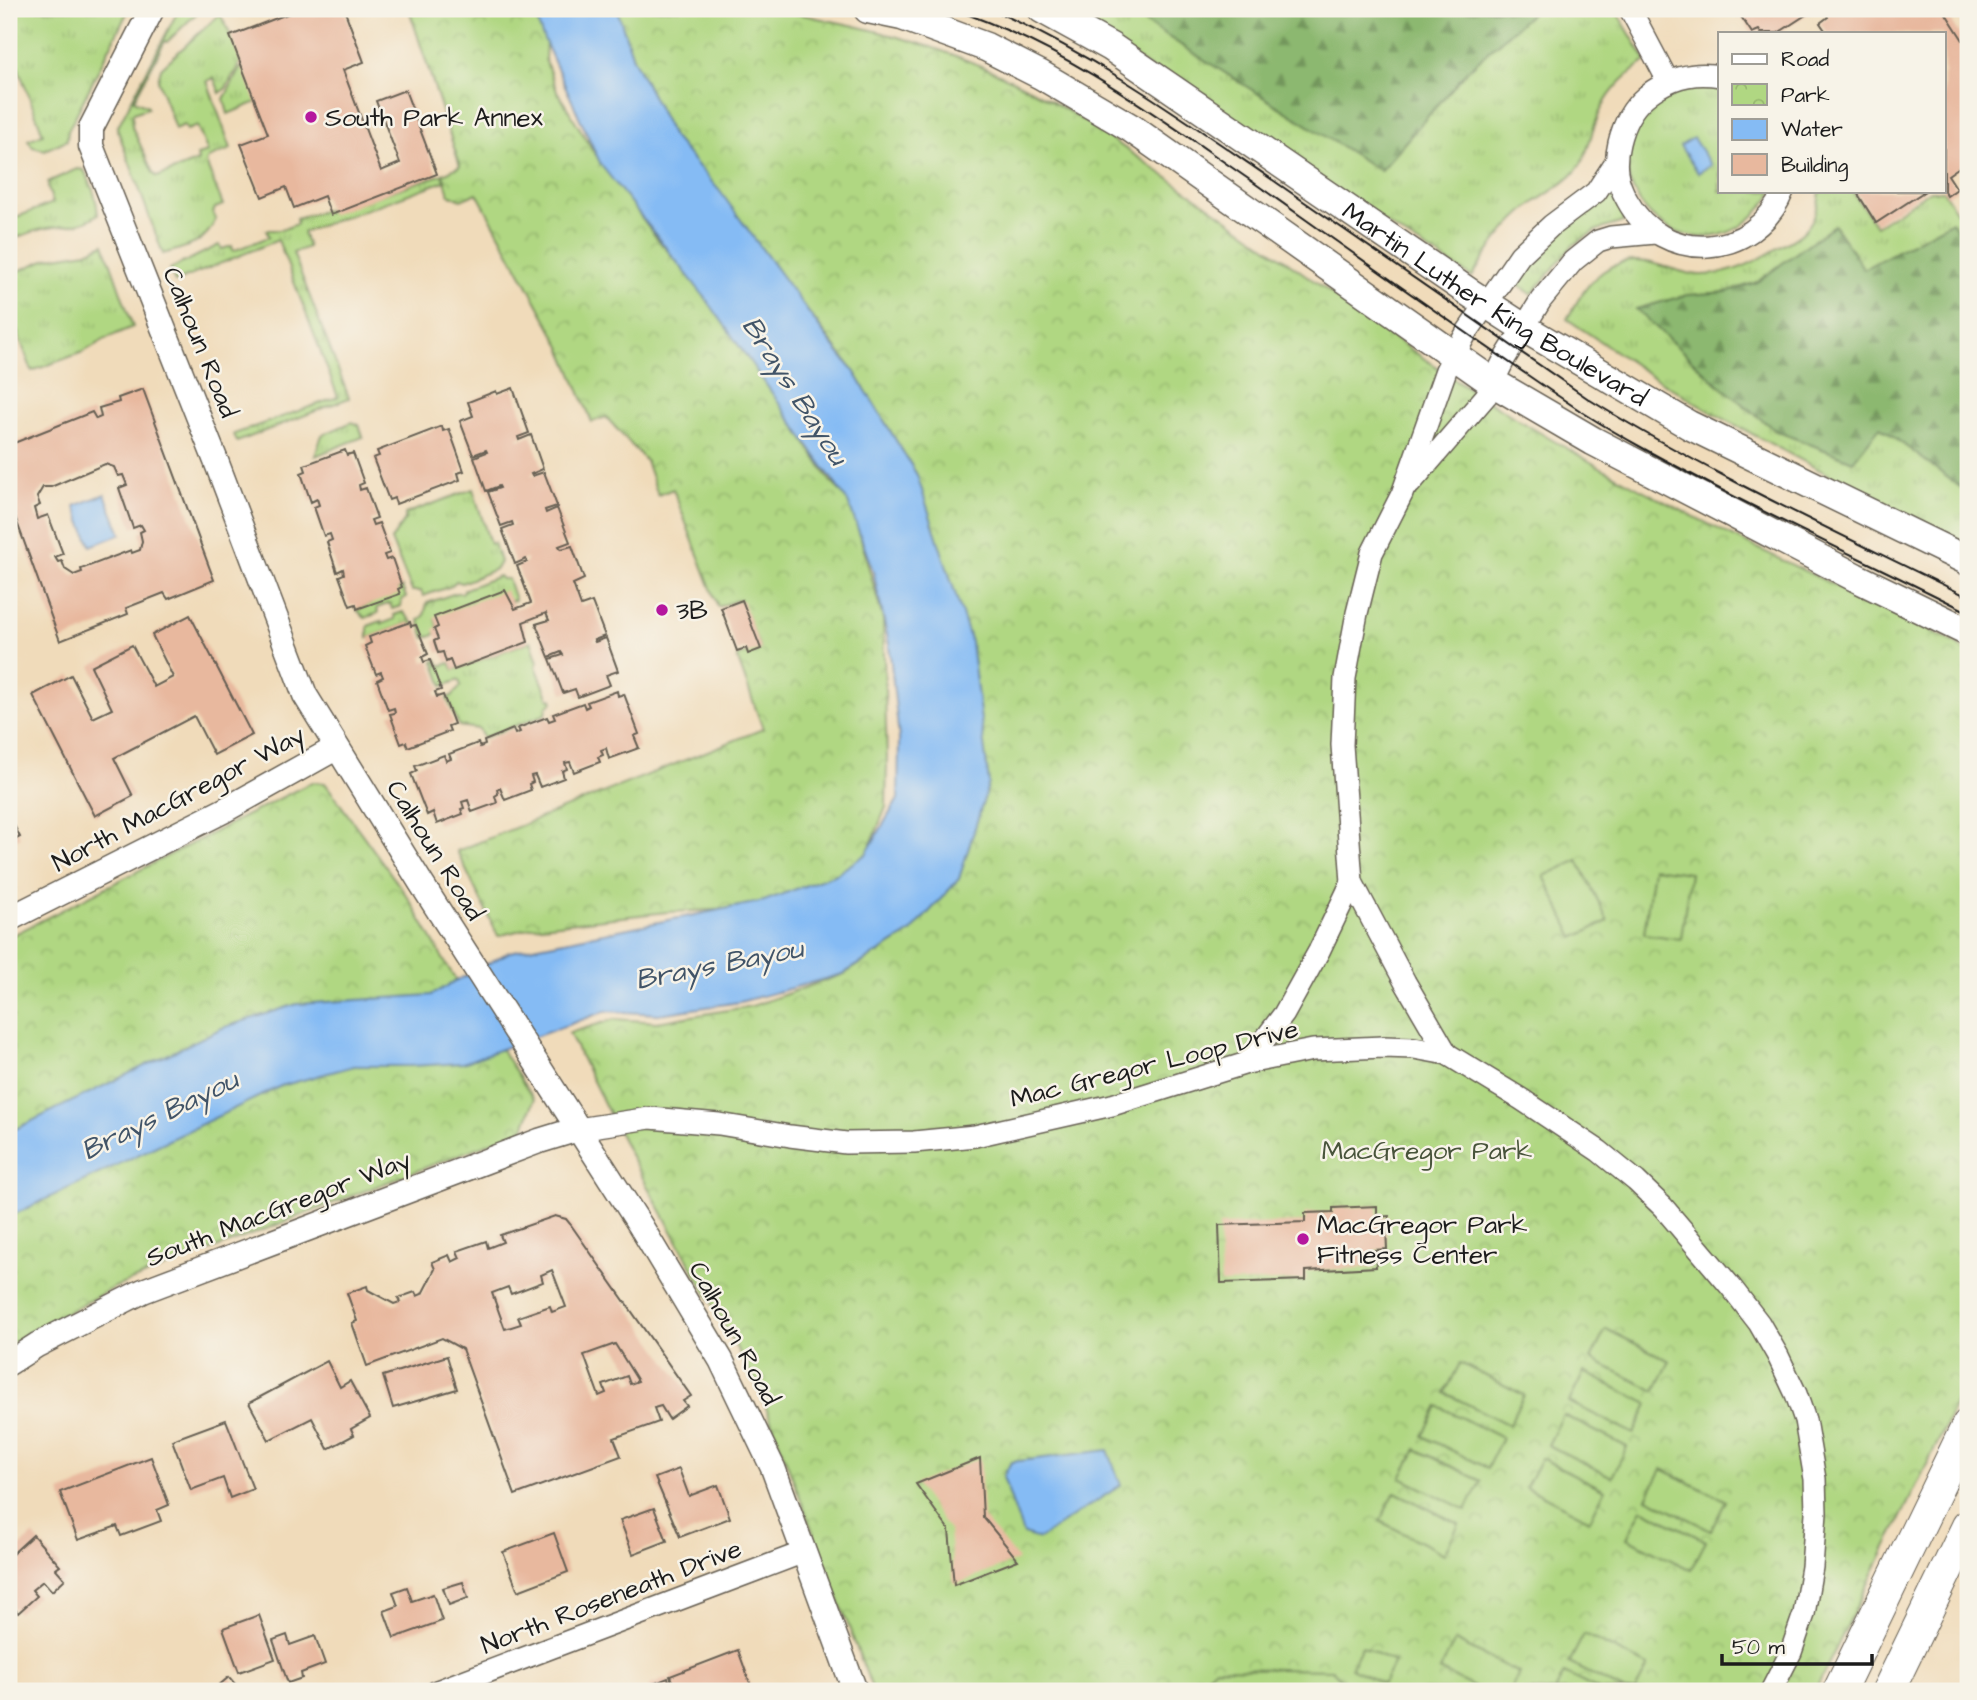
<svg xmlns="http://www.w3.org/2000/svg" width="1977" height="1700" viewBox="0 0 1977 1700" font-family="'Architects Daughter',sans-serif">
  <style>
    .grass { fill: url(#grass-tufts); stroke: #667a4f; stroke-width: 2 }
    .forest { fill: url(#forest-firs); stroke: #546a46; stroke-width: 2 }
    .park { fill: url(#park-crowns); stroke: #667a4f; stroke-width: 2 }
    .garden { fill: #b0d782; stroke: #667a4f; stroke-width: 2 }
    .water { fill: #85bbf4; stroke: #506c88; stroke-width: 2 }
    .building { fill: #e8b89e; fill-rule: evenodd }
    .lines { fill: none; stroke-linecap: round; stroke-linejoin: round }
    .minor-casing { stroke: #665f53; stroke-width: 24 }
    .tertiary-casing { stroke: #665f53; stroke-width: 27 }
    .secondary-casing { stroke: #665f53; stroke-width: 31 }
    .primary-casing { stroke: #665f53; stroke-width: 34 }
    .minor { stroke: #fff; stroke-width: 21 }
    .tertiary { stroke: #fff; stroke-width: 24 }
    .secondary { stroke: #fff; stroke-width: 28 }
    .primary { stroke: #fff; stroke-width: 32 }
    .tram { stroke: #1c1c1c; stroke-width: 2 }
    .poi-dot { fill: #b5179e; stroke: #f7f3e8; stroke-width: 2.5 }
    .labels { text-anchor: middle; stroke-width: 5; stroke-linejoin: round; paint-order: stroke }
    .poi-label { font-size: 26px; fill: #1c1c1c; stroke: #f7f3e8; text-anchor: start }
    .street-label { font-size: 26px; fill: #1c1c1c; stroke: #f7f3e8 }
    .park-label { font-size: 26px; fill: #48543b; stroke: #f7f3e8 }
    .water-label { font-size: 28px; font-style: italic; fill: #415468; stroke: #f7f3e8 }
  </style>
  <defs>
    <pattern id="grass-tufts" width="24" height="20" patternUnits="userSpaceOnUse" patternTransform="scale(1.75)"><rect width="24" height="20" fill="#b0d782"/><path d="M3 7l-1-3M5 7V3M7 7l1-3M15 17l-1-3M17 17v-4M19 17l1-3" fill="none" stroke="#97b870"/></pattern>
    <pattern id="forest-firs" width="22" height="20" patternUnits="userSpaceOnUse" patternTransform="scale(1.75)"><rect width="22" height="20" fill="#8cb870"/><path d="M5 1l3.5 6h-7zM16 11l3.5 6h-7z" fill="#72955b"/></pattern>
    <pattern id="park-crowns" width="20" height="18" patternUnits="userSpaceOnUse" patternTransform="scale(1.75)"><rect width="20" height="18" fill="#b0d782"/><path d="M2 6a3 3 0 1 1 6 0M12 15a3 3 0 1 1 6 0" fill="none" stroke="#97b870"/></pattern>
  </defs>
  <rect width="100%" height="100%" fill="#f7f3e8"/>
  <filter id="ink" filterUnits="userSpaceOnUse"><feTurbulence type="fractalNoise" baseFrequency=".0143" numOctaves="2"/><feDisplacementMap in="SourceGraphic" scale="14" xChannelSelector="R" yChannelSelector="G"/><feConvolveMatrix kernelMatrix="1 2 1 2 8 2 1 2 1" color-interpolation-filters="sRGB"/></filter>
  <filter id="wash" filterUnits="userSpaceOnUse"><feTurbulence type="fractalNoise" baseFrequency=".00686" numOctaves="4" result="noise"/><feDisplacementMap in="SourceGraphic" scale="28" xChannelSelector="R" yChannelSelector="G"/><feGaussianBlur stdDeviation="1.57" result="paint"/><feColorMatrix in="noise" values="0 0 0 0 0 0 0 0 0 0 0 0 0 0 0 0 0 1.4 0 .05"/><feComposite in="paint" operator="in"/></filter>
  <g filter="url(#wash)">
    <rect width="100%" height="100%" fill="#f0dbba"/>
    <g class="grass">
      <polygon points="9,9 129,9 68,131 67,140 45,150 33,147 28,140 43,134 9,43"/>
      <path d="M179,9H201L167,42L165,41L134,100L148,106V108L133,113L132,127L153,173L157,177L198,161L197,155L208,152L197,126L187,130L184,125L175,129L158,80L161,68L220,14L237,48L241,61L226,88L220,93L214,78L207,81L231,149L208,158L206,163L223,205L215,208L213,213L216,219C205,244 188,247 163,254L117,128Z"/>
      <path d="M1061,9H1615L1646,61C1623,77 1605,95 1596,122C1589,139 1588,156 1576,171C1564,185 1547,193 1533,204C1507,224 1489,249 1472,277L1396,230Z"/>
      <polygon points="243,67 257,102 228,114 224,99 240,68"/>
      <path d="M1683,85H1720V191H1774C1698,310 1563,170 1659,97C1666,92 1675,89 1683,85Z"/>
      <path d="M77,169L84,170C91,183 97,199 98,214C83,226 66,225 48,228C34,230 21,236 9,241V220L53,203L48,188V182Z"/>
      <polygon points="443,174 445,181 303,232 308,247 293,253 349,398 237,442 234,434 338,397 278,240 175,282 170,269 219,245 222,249 232,246 233,251 269,237 266,230 281,230 297,224 296,219 326,210 330,212"/>
      <path d="M1820,191H1852L1876,226L1930,191H1943L1968,228V549L1711,412L1650,375L1567,319C1580,296 1593,271 1621,263C1647,255 1673,273 1699,275C1731,276 1757,261 1783,245C1791,241 1800,236 1805,230C1815,219 1819,205 1820,191Z"/>
      <path d="M1606,194L1613,195L1625,215L1623,222L1595,231L1572,246L1532,294L1514,283C1533,245 1578,225 1606,194Z"/>
      <polygon points="104,244 133,327 109,337 83,352 32,371 9,310 9,275 49,258 87,252"/>
      <polygon points="352,422 359,425 363,437 315,456 322,435"/>
      <polygon points="473,489 490,544 494,543 500,562 496,569 462,583 456,581 452,586 423,596 421,591 412,591 391,540 405,520 405,514"/>
      <polygon points="499,576 502,579 508,579 515,600 435,619 440,632 425,638 419,620 424,616 427,603 456,593 462,593 465,589"/>
      <polygon points="402,587 406,597 402,600 401,606 392,609 390,603 377,608 378,613 365,618 357,610"/>
      <polygon points="403,612 415,625 411,627 409,623 368,638 368,626 381,621 382,624 395,619 394,615"/>
      <polygon points="531,641 538,662 536,666 549,699 552,698 553,702 547,707 546,714 483,738 479,729 459,726 447,698 452,696 461,686 459,680 443,686 434,661 437,660 440,666 450,663 454,670"/>
    </g>
    <g class="forest">
      <polygon points="1124,9 1536,9 1468,70 1380,171"/>
      <polygon points="1952,221 1968,248 1968,493 1880,427 1853,461 1776,431 1719,385 1636,309 1687,295 1726,292 1757,282 1834,225 1864,269"/>
    </g>
    <g class="park">
      <polygon points="409,9 539,9 546,41 545,59 557,91 594,152 655,236 732,327 831,482 850,500 883,619 887,762 886,807 867,854 821,890 760,908 667,912 532,927 498,936 457,851 763,729 737,657 760,648 740,599 718,607 673,489 658,495 646,461 606,417 592,422 561,347 477,193 461,200 449,194 443,174 460,166"/>
      <path d="M616,9C664,9 719,5 767,9C787,10 807,16 827,20C893,33 959,53 1020,84C1072,110 1119,145 1167,177C1282,255 1391,341 1509,414C1651,502 1804,570 1954,642L1968,653V1373L1942,1434L1815,1691H873L759,1389L627,1149L569,1033L615,1019L657,1022L752,1006L844,974L911,932L917,475L854,371L673,137L633,58Z"/>
      <polygon points="312,782 325,783 409,899 446,964 534,1100 523,1130 115,1287 24,1335 9,1346 9,937"/>
    </g>
    <g class="garden">
      <polygon points="1578,860 1608,921 1574,938 1544,876"/>
      <polygon points="1653,868 1690,873 1681,939 1644,934"/>
      <polygon points="1606,1329 1670,1361 1655,1391 1591,1359"/>
      <polygon points="1460,1363 1524,1395 1509,1425 1445,1393"/>
      <polygon points="1584,1372 1648,1404 1634,1434 1569,1402"/>
      <polygon points="1438,1406 1502,1438 1487,1468 1423,1436"/>
      <polygon points="1563,1415 1627,1447 1612,1477 1548,1445"/>
      <polygon points="1416,1449 1481,1481 1466,1510 1401,1478"/>
      <polygon points="1541,1458 1605,1490 1590,1520 1526,1487"/>
      <polygon points="1662,1469 1726,1501 1711,1530 1647,1498"/>
      <polygon points="1395,1492 1459,1524 1444,1554 1380,1521"/>
      <polygon points="1642,1509 1706,1541 1691,1570 1627,1538"/>
      <polygon points="1584,1634 1648,1666 1635,1691 1625,1691 1569,1663"/>
      <polygon points="1455,1641 1519,1673 1510,1691 1481,1691 1439,1670"/>
      <polygon points="1362,1646 1394,1662 1383,1684 1351,1668"/>
      <polygon points="1215,1668 1332,1670 1352,1691 1190,1691"/>
      <polygon points="1564,1673 1600,1691 1555,1691"/>
    </g>
    <g class="water">
      <polygon points="533,9 617,9 633,58 673,137 719,190 830,342 854,371 917,475 971,642 989,783 959,879 911,932 843,974 740,1002 659,1014 606,1011 463,1063 412,1066 354,1066 281,1086 9,1217 9,1132 222,1028 297,1004 431,995 509,952 764,901 836,874 866,854 898,799 899,739 889,644 873,571 848,502 707,300 601,165 542,35"/>
      <polygon points="1693,138 1711,165 1698,173 1680,146"/>
      <polygon points="105,494 121,534 91,546 75,506"/>
      <polygon points="1108,1450 1121,1485 1039,1539 1023,1534 1003,1477 1011,1462"/>
    </g>
    <g id="blocks">
      <g class="building">
        <polygon points="300,9 344,9 364,62 343,70 381,171 400,163 376,101 405,90 437,174 331,215 324,196 294,208 286,187 262,197 241,144 268,134 230,36"/>
        <polygon points="1736,9 1815,9 1778,33 1761,33 1759,30 1752,33"/>
        <polygon points="1823,9 1943,9 1968,48 1968,161 1948,175 1957,189 1947,196 1944,191 1944,33 1827,33 1820,23 1828,17"/>
        <polygon points="1856,191 1925,191 1876,223"/>
        <polygon points="513,388 529,433 518,437 519,440 531,435 543,469 531,474 532,476 544,472 557,506 545,510 546,513 557,508 570,542 559,546 561,549 572,546 584,579 573,584 581,606 592,602 605,636 594,640 595,642 606,638 618,671 606,675 610,685 578,697 575,689 563,693 550,659 563,655 561,652 549,657 536,624 549,620 546,613 523,622 528,642 454,670 450,660 446,662 443,652 438,653 434,641 438,639 434,629 438,627 434,617 505,590 515,609 531,603 517,566 527,562 526,559 515,564 502,529 513,525 512,522 501,526 488,492 500,488 499,486 486,491 474,457 487,452 486,450 473,455 460,421 473,416 468,402 496,391 497,394"/>
        <path d="M143,389L214,580L168,599L164,593L126,608L128,614L60,641L9,500V445L92,412L96,419L101,417L99,408L119,402L118,398ZM105,464L114,467L118,476L123,475L127,485L119,488L133,528L141,525L144,530L140,532L142,541L140,550L132,553L131,550L81,569L82,572L74,575L65,569L62,561L58,562L55,557L63,554L48,515L37,519L34,508L40,505L37,497L43,487H51Z"/>
        <polygon points="442,426 443,431 449,429 464,471 458,473 460,480 396,504 394,498 389,500 373,458 379,456 377,451"/>
        <polygon points="345,450 347,455 353,453 364,483 359,485 360,490 366,488 377,518 371,520 373,525 379,523 390,553 384,555 386,560 392,558 402,587 398,589 400,594 357,609 356,604 350,606 339,576 344,574 343,569 337,572 327,542 332,540 330,534 324,536 314,507 319,505 317,499 311,502 301,473 306,471 304,465"/>
        <polygon points="742,600 761,649 748,654 746,648 737,651 721,608"/>
        <polygon points="190,615 252,735 214,755 194,716 114,758 133,796 95,816 33,695 71,675 93,718 112,709 91,666 132,645 154,687 173,677 152,635"/>
        <polygon points="410,622 411,626 416,625 428,654 422,657 424,662 430,660 441,690 435,692 437,697 443,695 454,724 448,726 450,731 408,747 406,742 401,744 390,714 395,713 394,708 388,710 377,680 383,677 381,672 376,674 365,646 371,643 369,637"/>
        <polygon points="617,691 618,696 624,694 639,734 634,736 639,748 609,759 606,748 601,750 603,755 598,757 600,762 574,772 570,762 565,763 567,769 562,771 564,778 540,787 535,775 531,776 533,782 529,784 531,790 505,800 500,788 497,789 498,794 495,796 497,803 472,812 468,800 462,802 464,808 461,809 463,814 437,824 433,812 427,815 411,774 417,771 415,766 444,755 446,761 451,759 449,754 478,743 480,747 485,745 484,741 513,729 515,734 520,732 518,728 547,717 549,721 555,719 553,714 583,703 585,708 589,706 587,702"/>
        <polygon points="9,815 20,837 9,843"/>
        <polygon points="1377,1206 1377,1217 1389,1216 1389,1228 1386,1228 1387,1249 1375,1250 1376,1267 1306,1271 1306,1280 1221,1283 1219,1225 1305,1222 1305,1213 1333,1212 1333,1208"/>
        <path d="M555,1216L566,1219L571,1225L691,1396L683,1401L687,1406L669,1419L661,1406L654,1408L659,1422L614,1438L621,1456L515,1495L462,1349L442,1338L367,1366L352,1323L357,1321L347,1293L367,1286L368,1290L394,1304L400,1302L398,1298L415,1292L417,1296L422,1294L435,1269L432,1262L449,1255L452,1262L460,1258L457,1251L486,1241L488,1248L503,1242L500,1235ZM552,1270L566,1307L552,1312L550,1306L518,1317L521,1324L505,1329L492,1293L508,1287L511,1294L543,1282L541,1275ZM615,1344L638,1381L630,1384L627,1376L603,1385L606,1393L599,1396L584,1355Z"/>
        <polygon points="447,1356 457,1389 393,1408 383,1376"/>
        <polygon points="327,1361 340,1387 350,1381 370,1418 351,1429 354,1435 328,1449 312,1418 269,1440 249,1403"/>
        <polygon points="226,1420 253,1489 230,1498 223,1478 191,1490 172,1440"/>
        <polygon points="151,1457 169,1505 157,1510 161,1521 121,1536 117,1526 78,1540 60,1492"/>
        <polygon points="980,1458 983,1517 1018,1560 954,1585 949,1530 916,1484"/>
        <polygon points="679,1469 689,1496 718,1485 730,1518 680,1537 655,1478"/>
        <polygon points="654,1508 667,1541 633,1554 620,1520"/>
        <polygon points="554,1533 568,1572 518,1591 503,1552"/>
        <polygon points="33,1535 60,1566 56,1569 65,1579 52,1591 43,1581 32,1590 37,1596 18,1613 13,1607 9,1611 9,1557"/>
        <polygon points="463,1582 468,1598 449,1605 443,1588"/>
        <polygon points="407,1587 412,1601 433,1594 442,1621 394,1638 384,1611 398,1606 393,1592"/>
        <polygon points="259,1615 275,1659 239,1672 223,1628"/>
        <polygon points="287,1635 290,1645 315,1636 325,1664 301,1673 302,1678 288,1683 273,1640"/>
        <polygon points="738,1650 751,1686 737,1691 676,1691 670,1676"/>
        <polygon points="229,1677 241,1691 212,1691"/>
        <polygon points="668,1678 673,1691 650,1691 648,1686"/>
      </g>
    </g>
  </g>
  <g filter="url(#ink)">
    <use href="#blocks" fill-opacity="0" stroke="#665f53" stroke-width="2"/>
    <g class="lines">
      <g class="minor-casing">
        <g id="minor">
          <polyline points="1630,9 1668,81"/>
          <path d="M1720,76C1692,71 1666,79 1645,97C1631,109 1623,126 1619,143C1614,164 1616,181 1627,200C1662,266 1755,260 1783,191"/>
          <polyline points="1410,484 1486,396 1505,358 1541,300 1573,261 1598,241 1611,237 1655,233"/>
          <polyline points="1352,882 1405,982 1447,1054"/>
          <polyline points="1247,1063 1284,1014 1319,951 1352,882 1342,745 1345,678 1357,613 1372,553 1402,494 1446,370 1467,332 1520,255 1552,225 1596,192 1615,163"/>
          <polyline points="578,1129 650,1118 719,1124 790,1136 846,1143 914,1142 975,1136 1112,1105 1247,1063 1313,1050 1383,1047 1414,1048 1447,1054 1521,1099 1599,1151 1636,1181 1663,1207 1731,1287 1759,1323 1778,1356 1796,1394 1805,1420 1815,1479 1816,1513 1812,1567 1804,1614 1791,1652 1771,1691"/>
          <polyline points="437,1691 804,1552"/>
        </g>
      </g>
      <g class="tertiary-casing">
        <g id="tertiary">
          <polyline points="152,9 91,128 91,146 216,461 305,695 421,883 640,1225 721,1360 773,1468 855,1691"/>
          <polyline points="9,919 223,811 336,748"/>
          <polyline points="9,1363 37,1345 143,1291 539,1141 578,1129"/>
        </g>
      </g>
      <g class="secondary-casing">
        <g id="secondary">
          <polyline points="868,9 902,16 986,47 1041,75 1131,128 1492,382 1593,441 1855,577 1968,632"/>
          <path id="s1" d="M1042,9L1111,47L1470,293L1524,328L1689,425L1968,561"/>
        </g>
      </g>
      <g class="primary-casing">
        <g id="primary">
          <polyline points="1839,1691 1968,1425"/>
          <polyline points="1888,1691 1968,1526"/>
        </g>
      </g>
      <use href="#minor" class="minor"/>
      <use href="#tertiary" class="tertiary"/>
      <use href="#secondary" class="secondary"/>
      <use href="#primary" class="primary"/>
      <g class="tram">
        <path d="M952,9C1062,45 1156,115 1250,180C1360,258 1470,337 1582,412C1624,439 1668,462 1712,485C1796,529 1883,569 1968,612"/>
        <path d="M990,9C1096,55 1185,120 1280,185C1383,257 1486,329 1590,400C1711,475 1841,534 1968,597"/>
      </g>
    </g>
  </g>
  <g class="poi-dot">
    <circle cx="311" cy="117" r="7"/>
    <circle cx="662" cy="610" r="7"/>
    <circle cx="1303" cy="1239" r="7"/>
  </g>
  <g class="labels">
    <g class="poi-label">
      <text x="325" y="126">South Park Annex</text>
      <text x="676" y="619">3B</text>
      <text x="1317" y="1233">MacGregor Park<tspan x="1317" dy="30">Fitness Center</tspan></text>
    </g>
    <g class="street-label">
      <text dy="9" stroke="none"><textPath href="#s1" startOffset="541">Martin Luther King Boulevard</textPath></text>
      <text transform="translate(201 342) rotate(68)" y="9">Calhoun Road</text>
      <text transform="translate(178 798) rotate(-28)" y="9">North MacGregor Way</text>
      <text transform="translate(436 850) rotate(58)" y="9">Calhoun Road</text>
      <text transform="translate(1154 1063) rotate(-14)" y="9">Mac Gregor Loop Drive</text>
      <text transform="translate(278 1208) rotate(-21)" y="9">South MacGregor Way</text>
      <text transform="translate(735 1333) rotate(61)" y="9">Calhoun Road</text>
      <text transform="translate(611 1596) rotate(-21)" y="9">North Roseneath Drive</text>
    </g>
    <g class="park-label">
      <text x="1427" y="1159">MacGregor Park</text>
    </g>
    <g class="water-label">
      <text transform="translate(796 390) rotate(57)" y="10">Brays Bayou</text>
      <text transform="translate(719 963) rotate(-11)" y="10">Brays Bayou</text>
      <text transform="translate(159 1114) rotate(-26)" y="10">Brays Bayou</text>
    </g>
  </g>
  <rect width="1977" height="1700" fill="none" stroke="#f7f3e8" stroke-width="35"/>
  <rect x="1718" y="32" width="228" height="161" fill="#f7f3e8" stroke="#9f9d96" stroke-width="2"/>
  <rect x="1732" y="54" width="35" height="10" fill="#ffffff" stroke="#9f9d96" stroke-width="2"/>
  <text x="1781" y="66" font-size="21" fill="#1c1c1c">Road</text>
  <rect x="1732" y="84" width="35" height="21" fill="url(#park-crowns)" stroke="#9f9d96" stroke-width="2"/>
  <text x="1781" y="102" font-size="21" fill="#1c1c1c">Park</text>
  <rect x="1732" y="119" width="35" height="21" fill="#85bbf4" stroke="#9f9d96" stroke-width="2"/>
  <text x="1781" y="136" font-size="21" fill="#1c1c1c">Water</text>
  <rect x="1732" y="154" width="35" height="21" fill="#e8b89e" stroke="#9f9d96" stroke-width="2"/>
  <text x="1781" y="172" font-size="21" fill="#1c1c1c">Building</text>
  <path d="M1722 1654v10h150v-10" fill="none" stroke="#1c1c1c" stroke-width="3.5"/>
  <text x="1732" y="1654" font-size="21" fill="#1c1c1c" stroke="#f7f3e8" stroke-width="5" paint-order="stroke">50 m</text>
</svg>
